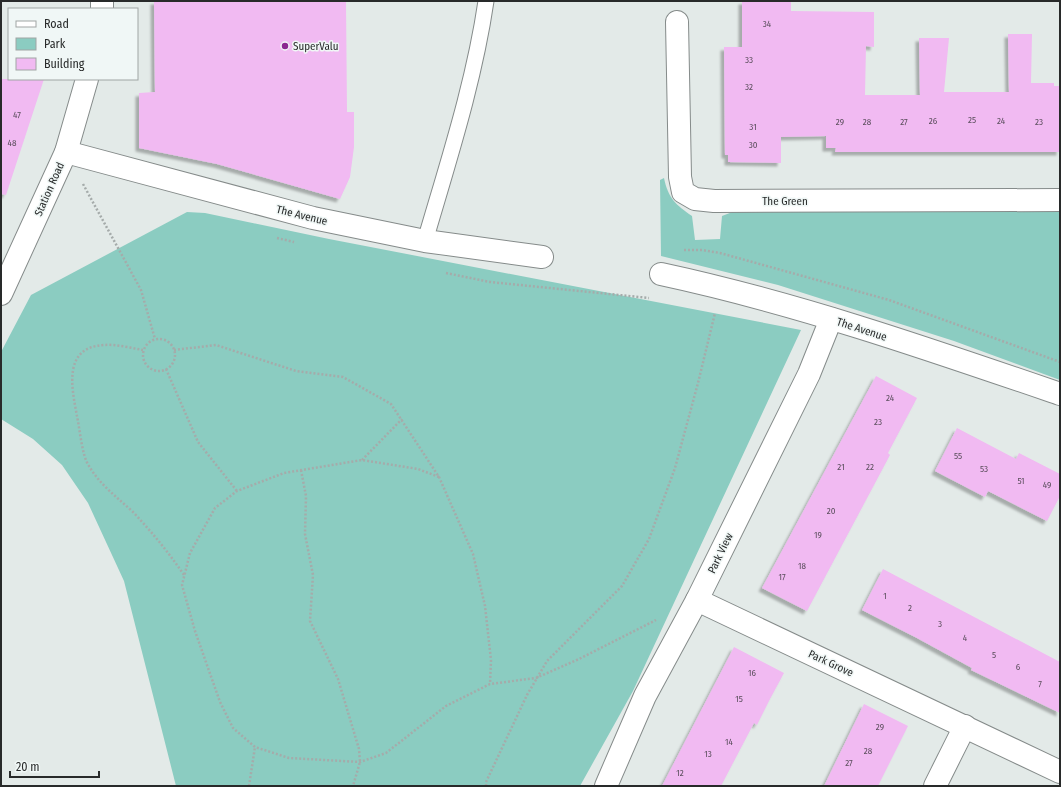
<svg xmlns="http://www.w3.org/2000/svg" width="1061" height="787" viewBox="0 0 1061 787" font-family="'Fira Sans Condensed',sans-serif">
  <style>
    .green { fill: #8bccc1 }
    .building { fill: #f1baf2; filter: url(#shadow) }
    .lines { fill: none; stroke-linecap: round; stroke-linejoin: round }
    .service-casing { stroke: #858b8a; stroke-width: 17 }
    .minor-casing { stroke: #858b8a; stroke-width: 24 }
    .tertiary-casing { stroke: #858b8a; stroke-width: 24 }
    .path { stroke: #a5abaa; stroke-width: 2.5; stroke-dasharray: 2 2; stroke-linecap: butt }
    .service { stroke: #fff; stroke-width: 15 }
    .minor { stroke: #fff; stroke-width: 22 }
    .tertiary { stroke: #fff; stroke-width: 22 }
    .poi-dot { fill: #8b2891; stroke: #f0f7f6; stroke-width: 1.5 }
    .labels { text-anchor: middle; stroke-width: 3; stroke-linejoin: round; paint-order: stroke }
    .number-label { font-size: 9px; fill: #5a4e5c }
    .poi-label { font-size: 11px; fill: #282a2a; stroke: #f0f7f6; text-anchor: start }
    .street-label { font-size: 11px; fill: #282a2a; stroke: #f0f7f6 }
  </style>
  <defs>
    <filter id="shadow"><feDropShadow dx="-3.5" dy="3.5" stdDeviation="1" flood-color="#0004"/></filter>
  </defs>
  <rect width="100%" height="100%" fill="#e3eae8"/>
  <g class="green">
    <path d="M664,178C668,198 676,205 692,216L695,240L720,239L722,216L735,211L1060,212V380L954,341L778,285L661,256L660,180Z"/>
    <polygon points="187,212 205,213 329,239 801,330 633,691 580,786 176,786 124,581 88,503 62,465 33,439 1,419 1,352 31,295"/>
  </g>
  <g class="building">
    <polygon points="154,1 346,1 347,112 354,112 354,147 350,177 340,199 217,164 139,148 139,93 155,92"/>
    <polygon points="742,1 791,1 791,11 874,12 874,47 866,46 865,95 920,95 919,38 949,38 944,92 1009,92 1008,34 1032,34 1031,83 1054,83 1054,86 1060,86 1060,152 835,152 836,148 826,148 826,136 781,137 781,163 728,162 728,155 725,155 724,47 742,47"/>
    <polygon points="1,79 44,79 6,195 1,194"/>
    <polygon points="876,376 917,398 888,453 890,455 807,611 762,588"/>
    <polygon points="957,428 1016,459 1019,453 1060,474 1060,496 1047,521 988,491 985,497 935,471"/>
    <polygon points="883,569 1060,662 1060,713 971,670 972,668 917,638 862,610"/>
    <polygon points="734,647 784,673 770,699 757,725 754,723 721,786 662,786"/>
    <polygon points="864,704 908,726 878,786 824,786"/>
  </g>
  <g class="lines">
    <g class="service-casing">
      <path id="service" d="M425,241C448,162 474,83 486,1"/>
    </g>
    <g class="minor-casing">
      <g id="minor">
        <polyline points="677,22 680,177 683,192 695,199 714,201 1060,200"/>
        <polyline points="66,152 313,218 425,241 542,257"/>
        <path d="M661,274C796,303 929,349 1060,394"/>
        <polyline points="697,600 1060,772"/>
        <polyline points="606,786 645,696 697,600 809,374 831,319"/>
        <polyline points="935,786 965,726"/>
      </g>
    </g>
    <g class="tertiary-casing">
      <g id="tertiary">
        <polyline points="102,9 102,1"/>
        <polyline points="1,294 66,152 87,79"/>
      </g>
    </g>
    <g class="path">
      <polyline points="83,184 141,290 155,339"/>
      <polyline points="277,238 294,242"/>
      <polyline points="684,250 702,250 720,253 889,300 1060,362"/>
      <polyline points="446,273 490,282 649,298"/>
      <circle cx="159" cy="355" r="16"/>
      <path d="M143,350C131,348 116,344 104,345C62,347 72,389 77,416C80,430 82,456 89,466C100,485 117,497 133,512C152,532 169,553 184,575"/>
      <polyline points="174,350 216,345 296,371 343,377 391,404 439,477 473,554 485,606 491,660 490,684"/>
      <polyline points="166,369 198,442 237,491"/>
      <polyline points="362,460 402,419"/>
      <polyline points="301,470 306,496 305,534 313,575 310,621 338,679 359,749 360,762 353,786"/>
      <polyline points="439,477 418,469 362,460 284,473 237,491 215,508 190,553 182,585 195,631 220,702 233,728 255,747 289,758 360,762 386,753 446,706 490,684 536,678 579,659 656,620"/>
      <polyline points="249,786 255,747"/>
      <polyline points="486,786 486,782 527,695 547,661 622,586 649,539 675,468 698,383 715,313"/>
    </g>
    <use href="#service" class="service"/>
    <use href="#minor" class="minor"/>
    <use href="#tertiary" class="tertiary"/>
  </g>
  <circle class="poi-dot" cx="285" cy="46" r="4"/>
  <g class="labels">
    <g class="number-label">
      <text x="767" y="27">34</text>
      <text x="749" y="63">33</text>
      <text x="749" y="90">32</text>
      <text x="17" y="118">47</text>
      <text x="972" y="123">25</text>
      <text x="933" y="124">26</text>
      <text x="1001" y="124">24</text>
      <text x="840" y="125">29</text>
      <text x="867" y="125">28</text>
      <text x="904" y="125">27</text>
      <text x="1039" y="125">23</text>
      <text x="753" y="130">31</text>
      <text x="12" y="146">48</text>
      <text x="753" y="148">30</text>
      <text x="890" y="401">24</text>
      <text x="878" y="425">23</text>
      <text x="958" y="459">55</text>
      <text x="841" y="470">21</text>
      <text x="870" y="470">22</text>
      <text x="984" y="472">53</text>
      <text x="1021" y="484">51</text>
      <text x="1047" y="488">49</text>
      <text x="831" y="514">20</text>
      <text x="818" y="538">19</text>
      <text x="802" y="569">18</text>
      <text x="782" y="580">17</text>
      <text x="885" y="599">1</text>
      <text x="910" y="611">2</text>
      <text x="940" y="627">3</text>
      <text x="965" y="641">4</text>
      <text x="994" y="658">5</text>
      <text x="1018" y="670">6</text>
      <text x="752" y="676">16</text>
      <text x="1040" y="687">7</text>
      <text x="739" y="702">15</text>
      <text x="880" y="730">29</text>
      <text x="729" y="745">14</text>
      <text x="868" y="754">28</text>
      <text x="708" y="757">13</text>
      <text x="849" y="766">27</text>
      <text x="680" y="776">12</text>
    </g>
    <g class="poi-label">
      <text x="293" y="50">SuperValu</text>
    </g>
    <g class="street-label">
      <text transform="translate(49 189) rotate(-66)" y="4">Station Road</text>
      <text x="785" y="205">The Green</text>
      <text transform="translate(302 215) rotate(14)" y="4">The Avenue</text>
      <text transform="translate(862 329) rotate(18)" y="4">The Avenue</text>
      <text transform="translate(720 553) rotate(-64)" y="4">Park View</text>
      <text transform="translate(831 663) rotate(25)" y="4">Park Grove</text>
    </g>
  </g>
  <rect width="1061" height="787" fill="none" stroke="#282a2a" stroke-width="4"/>
  <rect x="8" y="8" width="130" height="72" fill="#f0f7f6" stroke="#a0a5a4"/>
  <rect x="16" y="21" width="20" height="6" fill="#ffffff" stroke="#a0a5a4"/>
  <text x="44" y="28" font-size="12" fill="#282a2a">Road</text>
  <rect x="16" y="38" width="20" height="12" fill="#8bccc1" stroke="#a0a5a4"/>
  <text x="44" y="48" font-size="12" fill="#282a2a">Park</text>
  <rect x="16" y="58" width="20" height="12" fill="#f1baf2" stroke="#a0a5a4"/>
  <text x="44" y="68" font-size="12" fill="#282a2a">Building</text>
  <path d="M10 771v6h89v-6" fill="none" stroke="#282a2a" stroke-width="2"/>
  <text x="16" y="771" font-size="12" fill="#282a2a" stroke="#f0f7f6" stroke-width="3" paint-order="stroke">20 m</text>
</svg>
